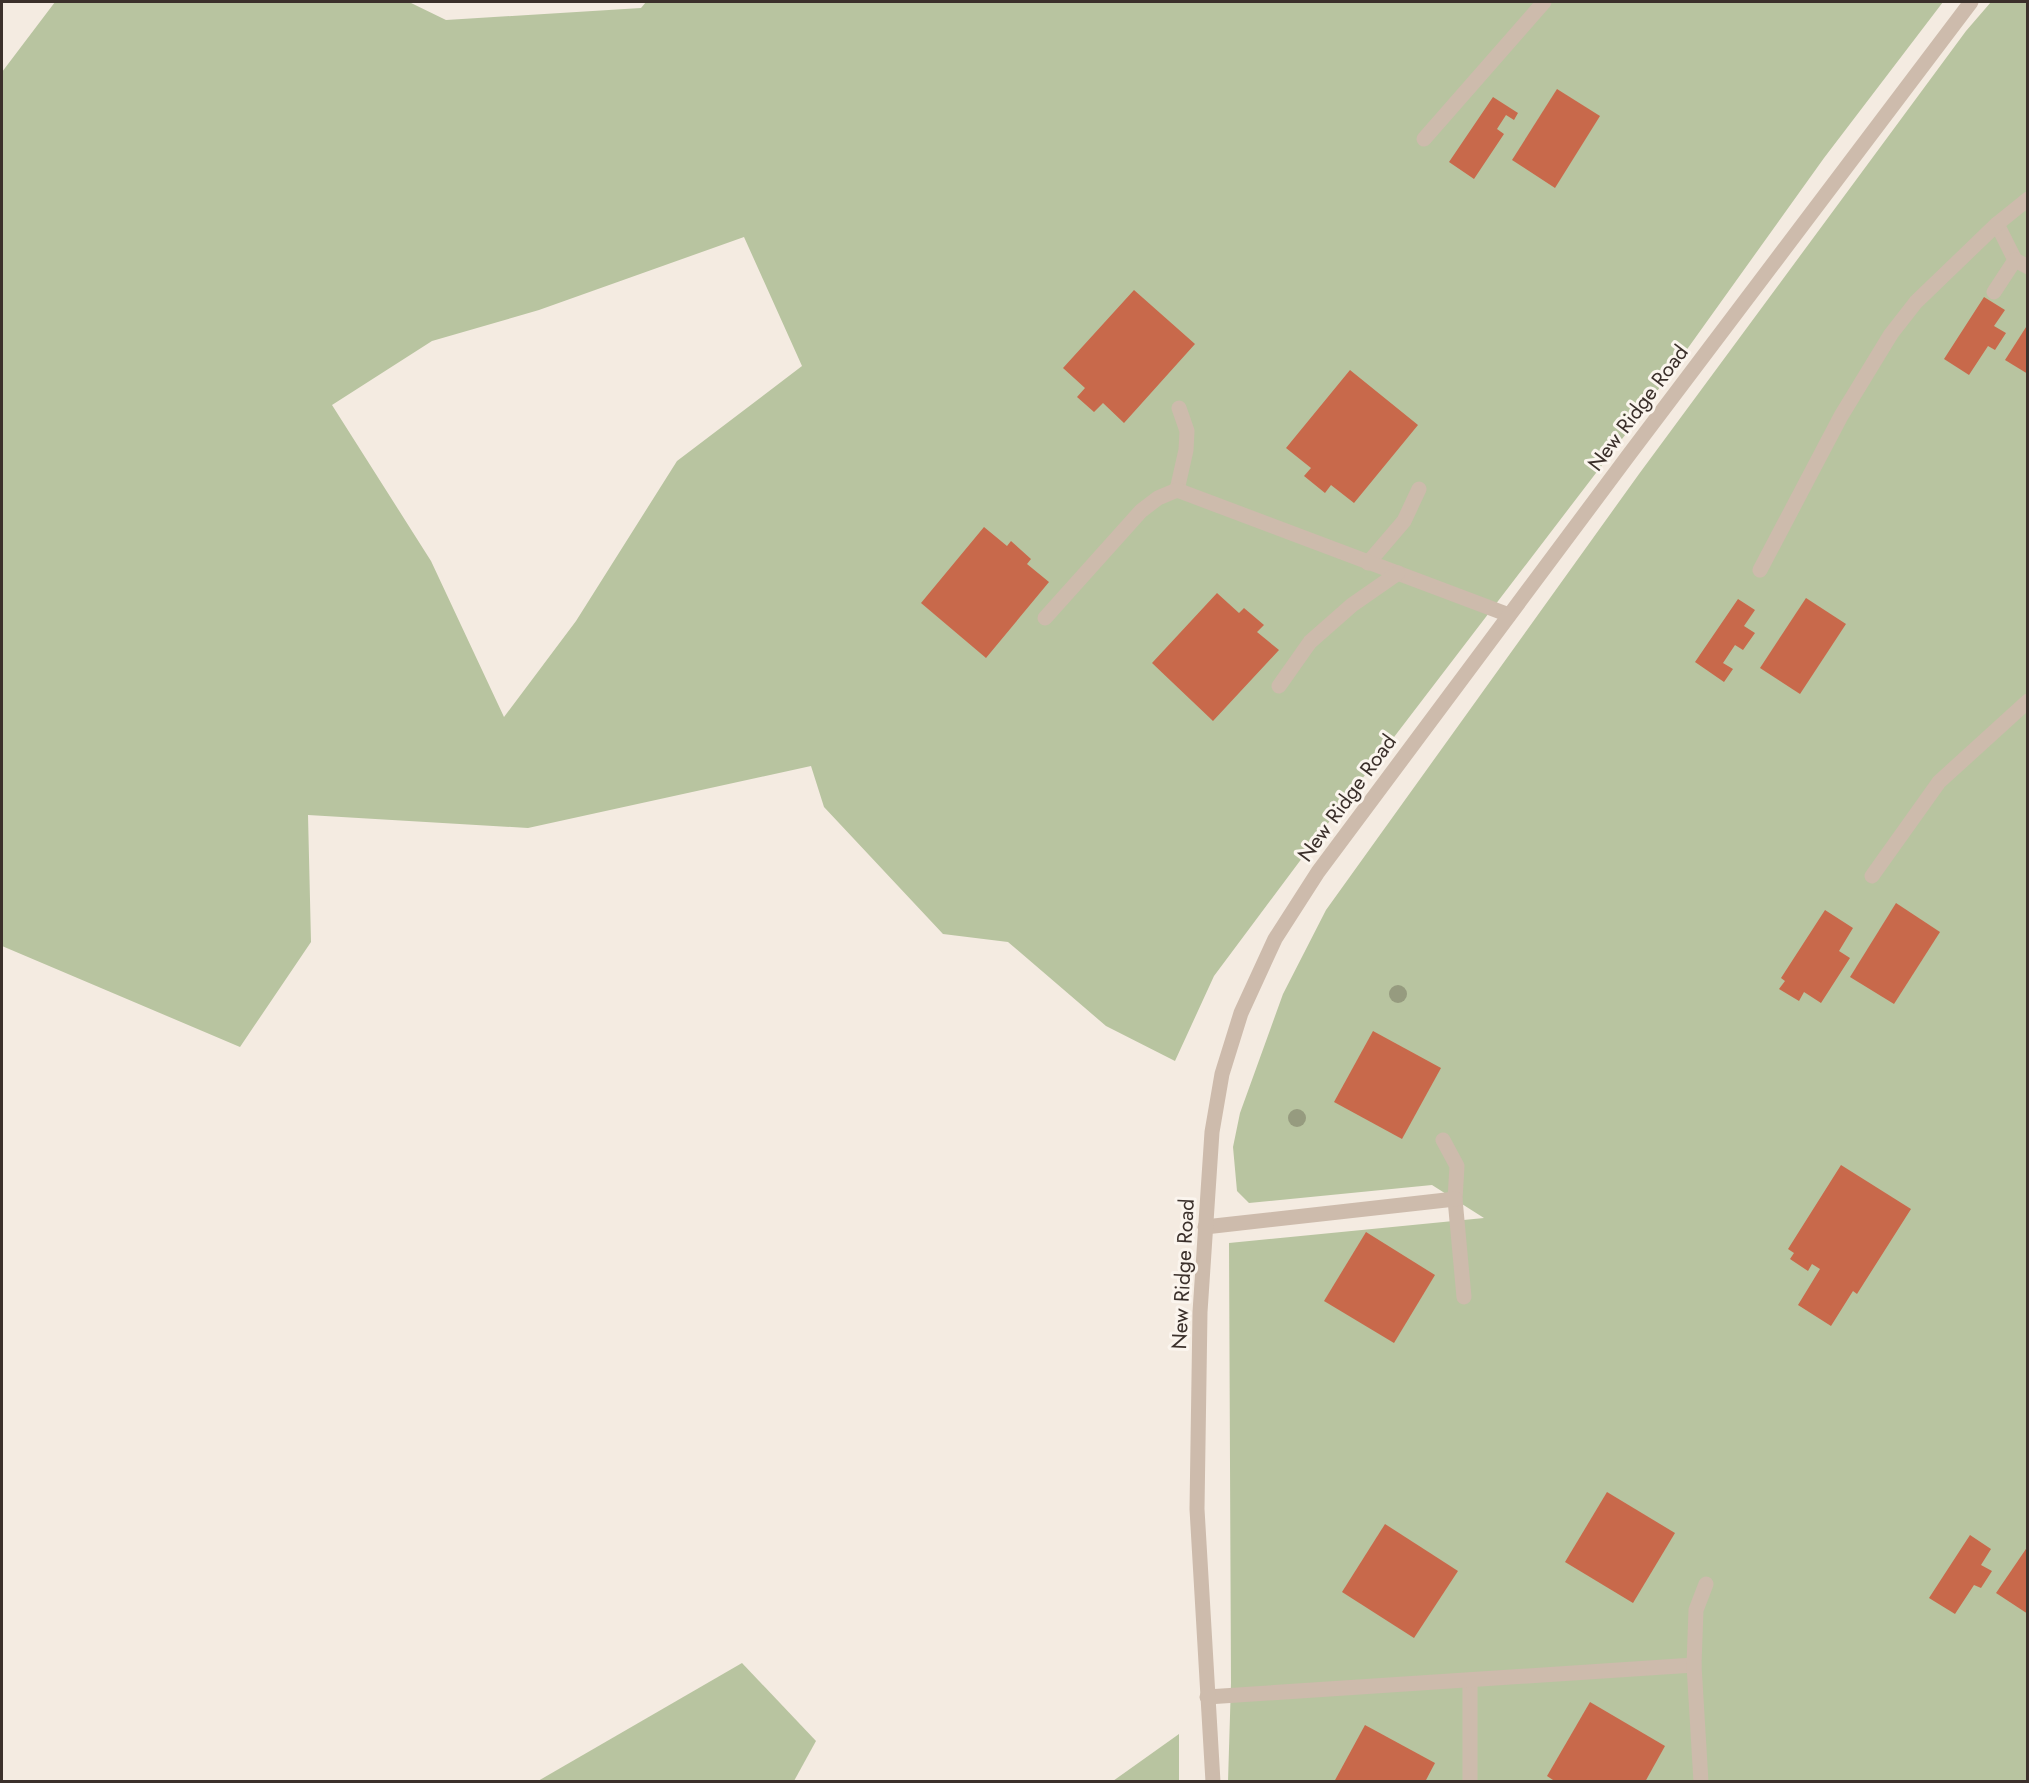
<svg xmlns="http://www.w3.org/2000/svg" width="2029" height="1783" viewBox="0 0 2029 1783" font-family="Jost,sans-serif">
  <style>
    .green { fill: #b8c4a0; fill-rule: evenodd }
    .building { fill: #c8694b }
    .lines { fill: none; stroke-linecap: round; stroke-linejoin: round }
    .minor { stroke: #cdbbac; stroke-width: 15 }
    .tree { fill: #969b7f }
    .labels { text-anchor: middle; stroke-width: 6; stroke-linejoin: round; paint-order: stroke }
    .street-label { font-size: 21px; fill: #3b302b; stroke: #fbf5ee }
  </style>
  <rect width="100%" height="100%" fill="#f4ebe1"/>
  <g class="green">
    <path d="M55,2H409L446,20L641,8L646,2H1943L1824,158L1635,422L1326,826L1214,976L1175,1061L1106,1026L1008,942L943,934L824,807L811,766L528,828L308,815L311,942L240,1047L2,946V72ZM744,237L802,366L677,461L576,621L504,717L431,561L332,405L432,341L539,310Z"/>
    <polygon points="1991,2 2027,2 2027,1781 1228,1782 1231,1683 1229,1243 1484,1218 1432,1185 1249,1203 1237,1191 1233,1147 1240,1113 1283,994 1326,910 1639,474 1966,31"/>
    <polygon points="742,1663 816,1741 794,1781 538,1781"/>
    <polygon points="1179,1734 1179,1781 1113,1781"/>
  </g>
  <g class="building">
    <polygon points="1557,89 1600,116 1555,188 1512,160"/>
    <polygon points="1493,97 1518,113 1514,120 1506,115 1497,129 1504,134 1474,179 1449,162"/>
    <polygon points="1134,290 1195,344 1124,423 1103,403 1094,412 1077,397 1085,388 1063,368"/>
    <polygon points="1984,297 2005,310 1994,326 2006,333 1995,350 1988,346 1969,375 1944,359"/>
    <polygon points="2028,324 2028,374 2005,360"/>
    <polygon points="1350,370 1418,425 1354,503 1331,485 1325,493 1304,476 1311,468 1286,448"/>
    <polygon points="984,527 1007,546 1011,541 1031,559 1027,564 1049,582 986,658 921,603"/>
    <polygon points="1217,593 1239,613 1244,608 1264,625 1257,632 1279,650 1213,721 1152,663"/>
    <polygon points="1806,598 1846,624 1800,694 1760,668"/>
    <polygon points="1738,599 1755,610 1744,626 1755,633 1743,650 1735,645 1723,663 1733,669 1724,682 1695,662"/>
    <polygon points="1896,903 1940,932 1894,1004 1850,977"/>
    <polygon points="1825,910 1853,928 1839,951 1850,958 1821,1003 1804,992 1799,1001 1779,989 1785,981 1781,978"/>
    <polygon points="1373,1031 1441,1068 1402,1139 1334,1102"/>
    <polygon points="1841,1165 1911,1209 1857,1294 1853,1291 1831,1326 1798,1305 1820,1269 1812,1264 1808,1271 1790,1259 1794,1253 1788,1249"/>
    <polygon points="1366,1232 1435,1275 1394,1343 1324,1301"/>
    <polygon points="1607,1492 1675,1533 1633,1603 1565,1562"/>
    <polygon points="1385,1524 1458,1571 1414,1638 1342,1592"/>
    <polygon points="1970,1535 1991,1549 1981,1565 1992,1571 1981,1588 1974,1585 1955,1614 1929,1598"/>
    <polygon points="2028,1546 2028,1614 1996,1593"/>
    <polygon points="1590,1702 1665,1746 1645,1782 1556,1782 1547,1776"/>
    <polygon points="1365,1725 1435,1763 1425,1782 1334,1782"/>
  </g>
  <g class="lines">
    <g class="minor">
      <polyline points="1424,139 1544,2"/>
      <polyline points="1997,224 2015,260 2028,267"/>
      <polyline points="1994,292 2015,260"/>
      <polyline points="1177,490 1186,450 1187,431 1179,408"/>
      <polyline points="1368,563 1404,521 1419,489"/>
      <polyline points="1760,570 1841,416 1891,334 1916,302 1997,224 2028,199"/>
      <polyline points="1045,618 1141,511 1158,498 1177,490 1509,615"/>
      <polyline points="1279,686 1310,642 1352,605 1398,573"/>
      <polyline points="1872,876 1939,782 2028,701"/>
      <polyline points="1443,1140 1457,1166 1455,1199 1464,1297"/>
      <polyline points="1205,1227 1455,1199"/>
      <polyline points="1470,1680 1470,1782"/>
      <polyline points="1207,1697 1694,1665"/>
      <polyline points="1213,1782 1197,1509 1200,1312 1212,1132 1222,1074 1241,1013 1275,939 1318,872 1628,456 1971,2"/>
      <polyline points="1701,1782 1694,1665 1696,1610 1706,1584"/>
    </g>
  </g>
  <g class="tree">
    <circle cx="1398" cy="994" r="9"/>
    <circle cx="1297" cy="1118" r="9"/>
  </g>
  <g class="labels">
    <g class="street-label">
      <text transform="translate(1638 408) rotate(-53)" y="7">New Ridge Road</text>
      <text transform="translate(1347 798) rotate(-54)" y="7">New Ridge Road</text>
      <text transform="translate(1183 1274) rotate(-87)" y="7">New Ridge Road</text>
    </g>
  </g>
  <rect width="2029" height="1783" fill="none" stroke="#3b302b" stroke-width="6"/>
</svg>
